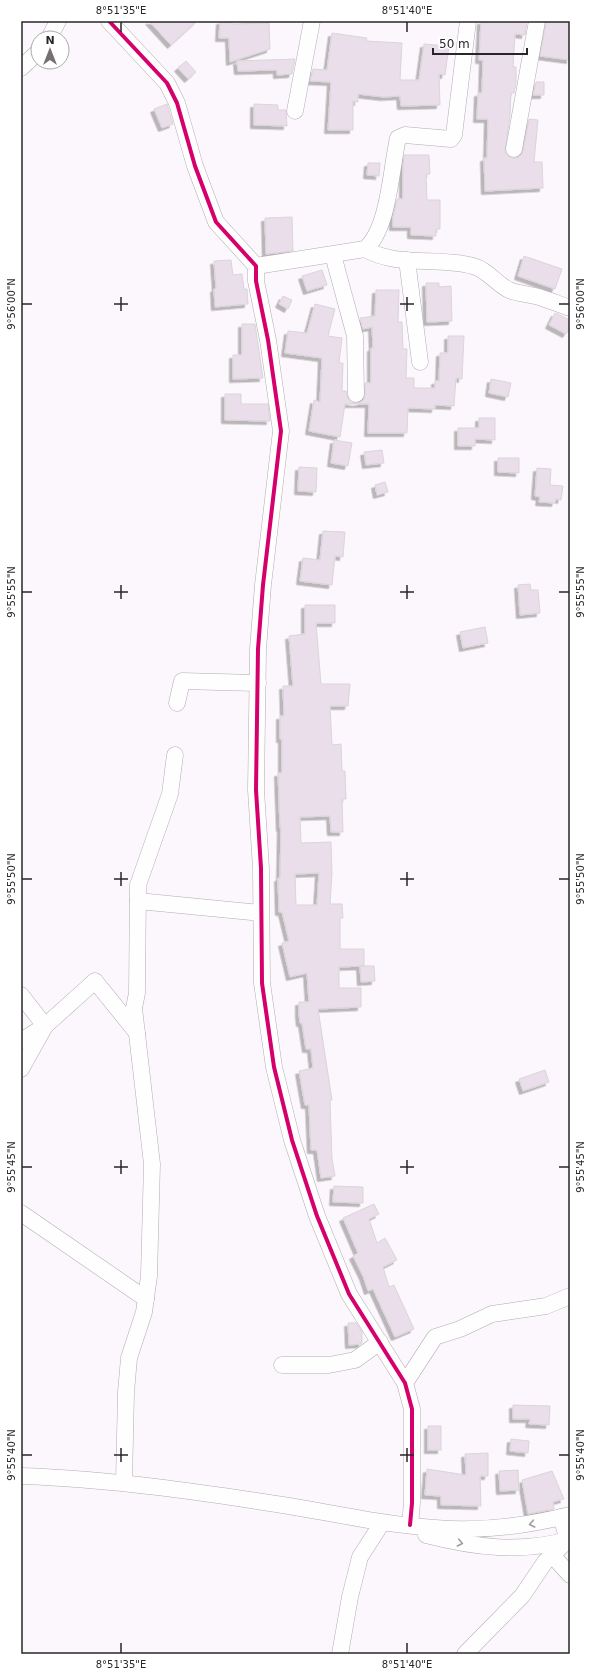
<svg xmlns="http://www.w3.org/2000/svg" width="591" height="1675" viewBox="0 0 591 1675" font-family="'DejaVu Sans',sans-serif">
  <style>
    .building { fill: #e9dee9; stroke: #d9d5d9; fill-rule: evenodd; filter: url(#shadow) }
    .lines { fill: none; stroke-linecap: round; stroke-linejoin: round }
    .minor-casing { stroke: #b0acb0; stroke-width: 17 }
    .minor { stroke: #fffeff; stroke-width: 16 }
    .cycleway-casing { stroke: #fff; stroke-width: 6 }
    .cycleway { stroke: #d6006c; stroke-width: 4 }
    .oneway { stroke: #9f9d9f }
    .ticks { fill: none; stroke: #292629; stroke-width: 1.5 }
    .neatline { fill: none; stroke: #292629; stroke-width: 1.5 }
    .ticks-label { font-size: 10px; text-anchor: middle; fill: #292629 }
  </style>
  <defs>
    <filter id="shadow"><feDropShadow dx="-3.5" dy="3.5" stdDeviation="0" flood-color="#0004"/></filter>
  </defs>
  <rect width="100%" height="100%" fill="#fcf7fc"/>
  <g class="building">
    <polygon points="149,21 197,21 171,45"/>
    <polygon points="220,21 232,21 232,24 269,23 270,49 230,62 229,38 219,38"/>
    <polygon points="481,21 527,21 525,35 515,34 513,67 516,67 516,82 514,93 511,93 510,115 505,152 508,156 512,158 517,158 521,155 523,151 529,119 538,120 534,162 542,162 543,188 485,191 484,158 487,158 488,119 477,119 478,93 482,93 483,60 479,60"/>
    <polygon points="546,21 570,21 570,60 540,56"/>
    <polygon points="332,33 367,38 366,41 402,43 400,80 419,80 424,44 449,46 445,75 439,74 440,105 401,106 400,96 384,97 358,94 358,102 353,101 353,130 328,130 331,82 310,81 313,69 327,70"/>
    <polygon points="295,59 292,74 277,75 277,70 238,71 237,61"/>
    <polygon points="186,61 196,72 188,79 178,68"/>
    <polygon points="536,82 544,82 544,95 533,95"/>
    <polygon points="167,104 173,124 162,128 154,109"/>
    <polygon points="254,104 278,105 278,110 286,110 287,126 254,125"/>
    <polygon points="404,155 429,155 430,174 426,174 427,200 440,200 440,229 436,229 436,236 411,235 411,227 393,227 393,217 397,199 403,199 403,166"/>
    <polygon points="368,163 380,163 379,176 367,175"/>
    <polygon points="292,217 293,251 266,254 265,218"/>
    <polygon points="524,256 562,269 555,289 518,276"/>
    <polygon points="231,260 233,275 242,274 244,289 247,289 248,304 215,307 214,289 216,288 214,261"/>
    <polygon points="322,270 327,285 307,291 302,276"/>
    <polygon points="426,283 439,283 439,287 451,286 452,321 427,322"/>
    <polygon points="376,290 399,290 398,322 402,322 403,349 407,349 406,378 414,378 414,388 435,388 435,381 439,381 440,353 448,353 448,336 464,336 462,379 456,378 454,406 435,405 435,409 408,408 407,433 368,433 369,404 345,404 340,437 309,431 314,400 320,402 322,358 285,353 288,331 307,333 315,304 335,309 328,336 342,338 339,363 343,363 342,391 346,391 348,399 351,402 356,403 361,402 364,399 365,394 365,383 371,383 371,348 373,348 372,327 363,329 360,318 375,316"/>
    <polygon points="283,296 292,300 288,309 279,304"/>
    <polygon points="555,313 570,320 570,328 566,334 549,325"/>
    <polygon points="242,324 255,324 263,378 233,379 233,355 242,355"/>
    <polygon points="491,379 511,383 508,397 489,393"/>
    <polygon points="225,394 241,394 241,404 268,404 270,421 225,420"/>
    <polygon points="479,418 495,418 495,440 475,439 475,446 458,446 458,428 479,428"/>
    <polygon points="334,440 352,443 348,466 331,463"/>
    <polygon points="382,450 384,463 366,465 364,452"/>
    <polygon points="498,458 519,458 519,473 498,472"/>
    <polygon points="299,467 317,468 316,492 298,491"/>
    <polygon points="537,468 551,469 550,485 563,486 561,500 556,499 555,503 539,502 540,497 535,496"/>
    <polygon points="385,482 388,492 377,495 375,485"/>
    <polygon points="323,531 345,532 343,557 335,556 332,585 300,581 303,558 320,560"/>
    <polygon points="530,584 531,590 538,590 540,613 520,615 518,585"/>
    <path d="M305,605H335V623H316L321,684H350L348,706H330L332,745L341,744L342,771H345L346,799H342L343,832H331L330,816L300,817L301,843L331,842L332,873L330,904H342L343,918H340V949H364V966L339,967V988H361V1007L318,1009L332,1100L330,1101L332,1159L335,1176L321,1178L317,1150H311L309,1105H305L299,1071L313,1068L311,1049H306L302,1023H300L299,1014V1002H309L307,973L290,977L282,943L289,941L282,912H279L278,878H280L281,828H280L278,773H282V739H280V716H284L283,686H293L289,636L305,634ZM319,873L317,905H296L295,874Z"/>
    <polygon points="485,627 488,643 463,648 460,632"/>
    <polygon points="360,966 374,966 375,981 361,982"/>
    <polygon points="545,1070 549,1082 523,1091 519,1079"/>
    <polygon points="334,1186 363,1187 363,1203 333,1202"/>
    <polygon points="374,1204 379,1214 369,1219 377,1243 385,1238 397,1260 383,1267 389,1287 394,1285 414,1329 395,1337 373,1289 368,1291 363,1276 353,1256 358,1253 343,1218"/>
    <polygon points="348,1323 356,1323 362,1332 362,1343 361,1344 349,1345"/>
    <polygon points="513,1405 550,1406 549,1425 529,1424 530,1419 513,1419"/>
    <rect x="428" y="1426" width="13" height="24"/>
    <polygon points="511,1439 529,1441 528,1453 510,1451"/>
    <polygon points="488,1453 488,1476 480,1476 481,1506 441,1505 441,1496 425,1495 427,1469 466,1475 465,1454"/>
    <polygon points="518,1470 519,1490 500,1491 499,1471"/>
    <polygon points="552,1471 564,1499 553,1502 554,1509 528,1514 522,1480"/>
  </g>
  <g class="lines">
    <g class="minor-casing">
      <g id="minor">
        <polyline points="109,21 167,83 177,103 195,166 216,222 256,266 256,281 268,340 281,431 263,585 258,649 256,790 261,868 262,983 274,1067 292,1140 317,1216 349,1294 405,1383 412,1409 412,1503 410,1525"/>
        <polyline points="49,38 58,21"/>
        <polyline points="21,68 38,52"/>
        <polyline points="295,111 312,21"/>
        <polyline points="514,149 537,21"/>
        <path d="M365,249C398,268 439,256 473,266C488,270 495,283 509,290C516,293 527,294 535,296C547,299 558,304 570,308"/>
        <polyline points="333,255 355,336 356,394"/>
        <polyline points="407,260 420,362"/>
        <path d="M256,266L365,249C389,229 391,168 398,138L405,135L451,139L454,135L468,21"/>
        <polyline points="177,703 182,681 258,683"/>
        <polyline points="138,901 261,913"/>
        <polyline points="21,995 45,1026 21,1041"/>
        <polyline points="21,1069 45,1026 95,981 137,1033"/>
        <polyline points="21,1213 146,1299"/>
        <polyline points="282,1365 329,1365 355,1360 380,1342"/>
        <polyline points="405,1383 435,1337 460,1329 492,1314 546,1306 570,1296"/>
        <path d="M21,1476C111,1479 200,1492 289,1506C337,1514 386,1525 435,1528C481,1532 526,1526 570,1515"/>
        <polyline points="124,1482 126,1392 129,1358 144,1312 149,1276 152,1164 134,1008 137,993 138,885 170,794 175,755"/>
        <path d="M426,1535C473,1547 522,1554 570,1539"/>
        <polyline points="552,1555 570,1575"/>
        <polyline points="340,1654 350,1597 360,1557 382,1523"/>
        <polyline points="465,1654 522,1596 545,1562 568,1540 561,1517"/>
      </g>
    </g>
    <use href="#minor" class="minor"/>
    <g class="cycleway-casing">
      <polyline id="cycleway" points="109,21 167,83 177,103 195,166 216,222 256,266 256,281 268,340 281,431 263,585 258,649 256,790 261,868 262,983 274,1067 292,1140 317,1216 349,1294 405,1383 412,1409 412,1503 410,1525"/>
    </g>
    <use href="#cycleway" class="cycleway"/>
  </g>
  <defs><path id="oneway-chevron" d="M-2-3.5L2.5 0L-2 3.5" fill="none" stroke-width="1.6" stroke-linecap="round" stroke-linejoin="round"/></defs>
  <g class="oneway">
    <use href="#oneway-chevron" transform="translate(532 1524) rotate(169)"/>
    <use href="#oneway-chevron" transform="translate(460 1543) rotate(13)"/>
  </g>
  <path class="ticks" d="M121,22V32M407,22V32M121,297V311M407,297V311M22,304H32M114,304H128M400,304H414M559,304H569M121,585V599M407,585V599M22,592H32M114,592H128M400,592H414M559,592H569M121,872V886M407,872V886M22,879H32M114,879H128M400,879H414M559,879H569M121,1160V1174M407,1160V1174M22,1167H32M114,1167H128M400,1167H414M559,1167H569M121,1448V1462M407,1448V1462M22,1455H32M114,1455H128M400,1455H414M559,1455H569M121,1643V1653M407,1643V1653"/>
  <rect width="591" height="1675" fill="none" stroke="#ffffff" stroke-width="44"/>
  <g transform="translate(50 50)"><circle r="19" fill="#ffffff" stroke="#a9a8a9"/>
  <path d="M0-3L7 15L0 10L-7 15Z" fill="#736f73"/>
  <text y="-6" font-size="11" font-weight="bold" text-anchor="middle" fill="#292629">N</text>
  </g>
  <path d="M433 48v6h94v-6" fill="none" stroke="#292629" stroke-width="2"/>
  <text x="439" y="48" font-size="12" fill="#292629" stroke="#ffffff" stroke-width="3" paint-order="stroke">50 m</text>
  <rect x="22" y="22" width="547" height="1631" class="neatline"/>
  <g class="ticks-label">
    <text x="121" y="14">8°51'35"E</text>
    <text x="407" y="14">8°51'40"E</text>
    <text transform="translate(11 304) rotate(-90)" y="4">9°56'00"N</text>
    <text transform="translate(580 304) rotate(-90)" y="4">9°56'00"N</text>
    <text transform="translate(11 592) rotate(-90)" y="4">9°55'55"N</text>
    <text transform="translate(580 592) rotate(-90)" y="4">9°55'55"N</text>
    <text transform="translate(11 879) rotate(-90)" y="4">9°55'50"N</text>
    <text transform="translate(580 879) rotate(-90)" y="4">9°55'50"N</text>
    <text transform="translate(11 1167) rotate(-90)" y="4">9°55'45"N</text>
    <text transform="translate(580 1167) rotate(-90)" y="4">9°55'45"N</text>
    <text transform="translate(11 1455) rotate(-90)" y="4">9°55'40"N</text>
    <text transform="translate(580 1455) rotate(-90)" y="4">9°55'40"N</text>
    <text x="121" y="1668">8°51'35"E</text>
    <text x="407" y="1668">8°51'40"E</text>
  </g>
</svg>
